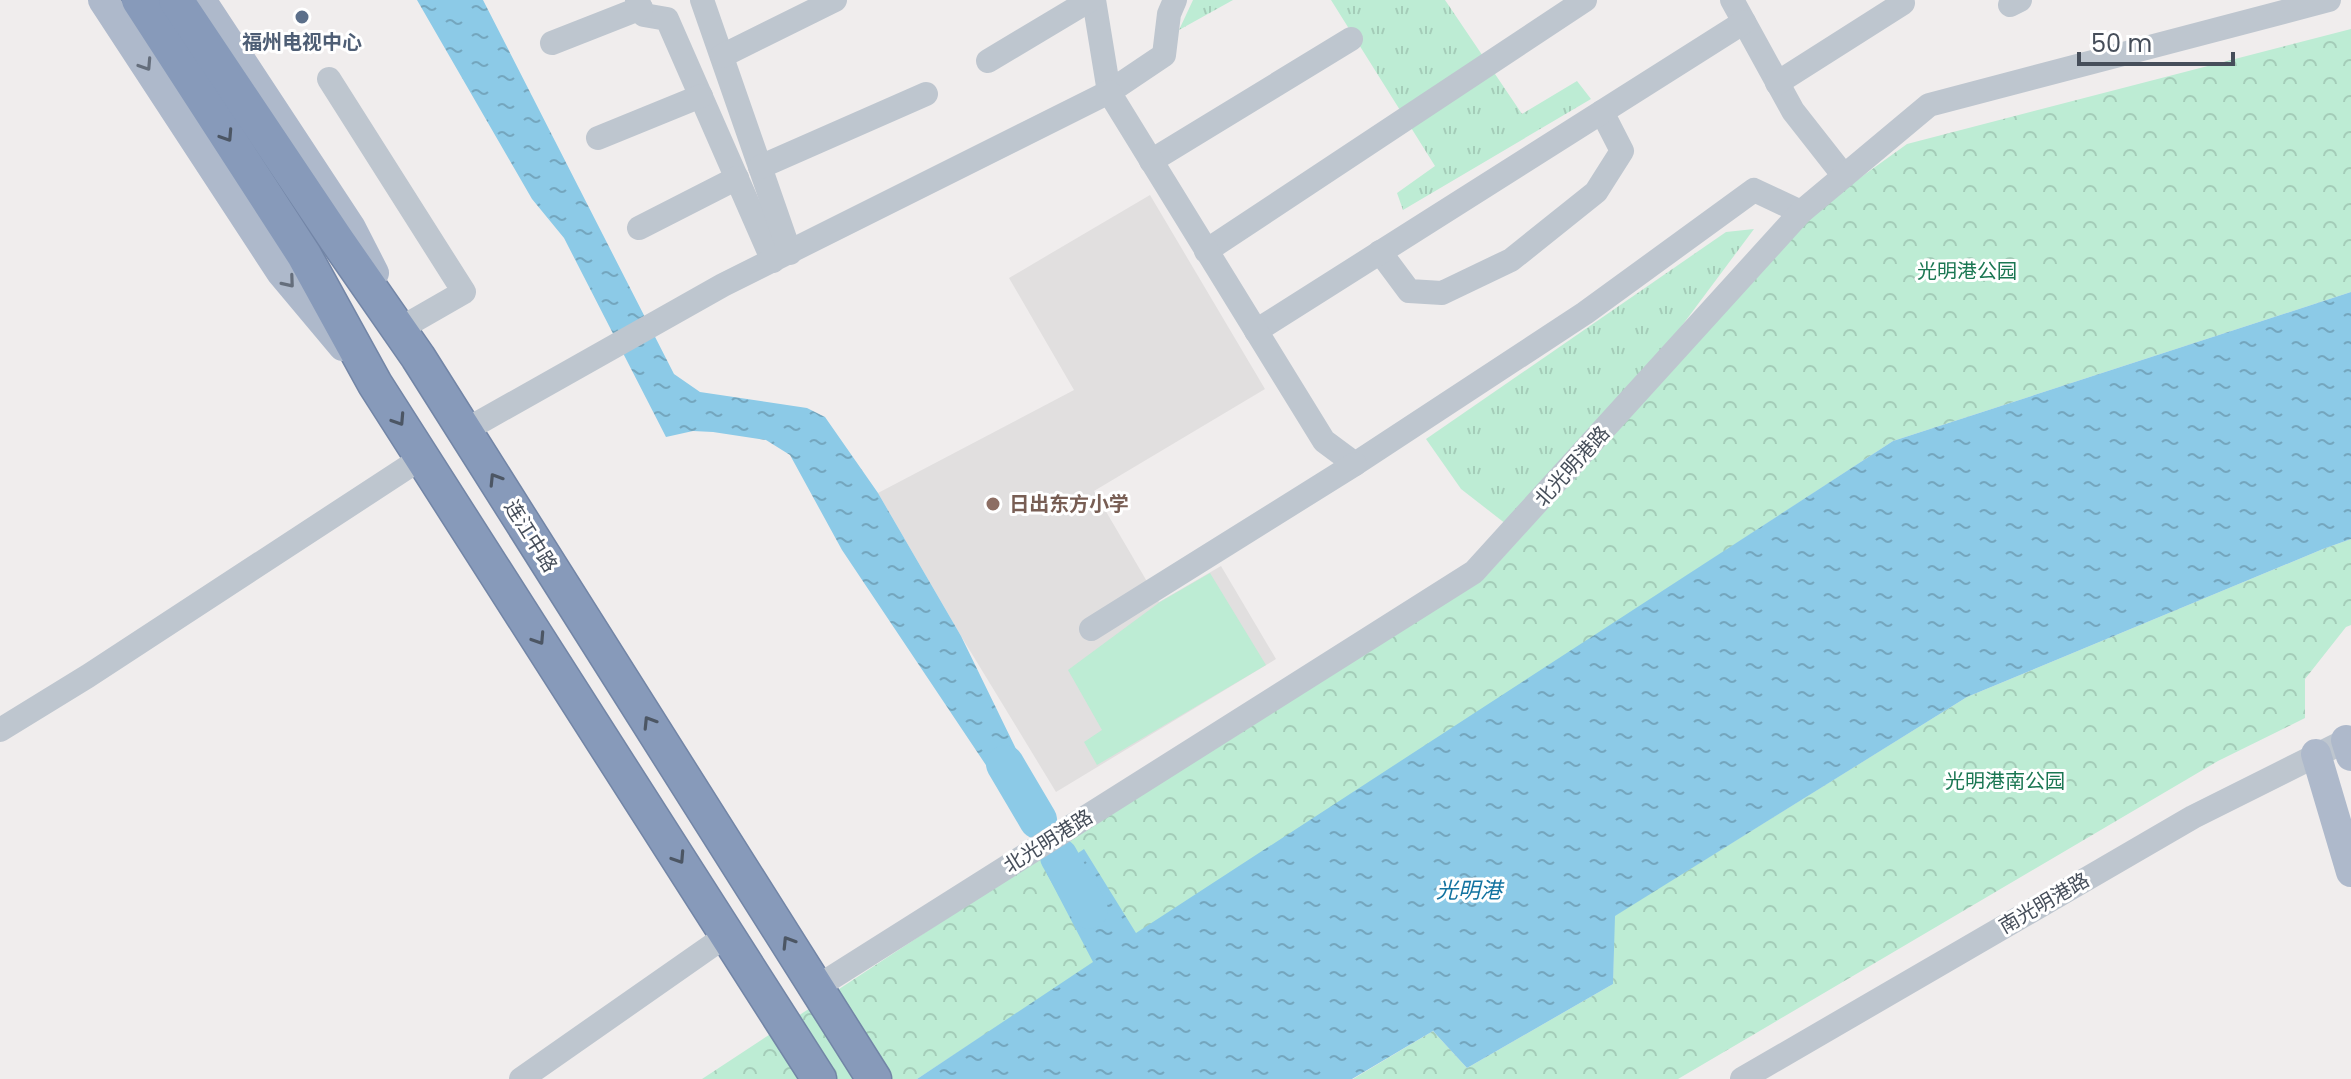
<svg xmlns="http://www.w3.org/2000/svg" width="2351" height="1079" viewBox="0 0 2351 1079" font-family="Poppins,'Noto Sans SC',sans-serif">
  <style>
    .education { fill: #e1dfdf }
    .grass { fill: url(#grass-tufts) }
    .forest { fill: url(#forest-crowns) }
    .pitch { fill: #bdecd4 }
    .water { fill: url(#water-ripples) }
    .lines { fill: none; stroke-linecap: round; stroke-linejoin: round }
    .river { stroke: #8ccae7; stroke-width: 38 }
    .highway-casing { stroke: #7285a6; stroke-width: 37 }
    .minor { stroke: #bec6cf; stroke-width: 24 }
    .major { stroke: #aeb9cb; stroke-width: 30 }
    .highway { stroke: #879aba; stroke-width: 34 }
    .oneway { stroke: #656e7c }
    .oneway2 { stroke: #4c5664 }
    .service-dot { fill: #5c6f8a; stroke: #fff; stroke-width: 3 }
    .education-dot { fill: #8d6e63; stroke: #fff; stroke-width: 3 }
    .labels { text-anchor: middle; stroke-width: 6; stroke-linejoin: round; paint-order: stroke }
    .service-label { font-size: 20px; font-weight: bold; fill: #4e5e75; stroke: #fff }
    .park-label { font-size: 20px; fill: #1b7753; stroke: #fff }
    .street-label { font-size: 20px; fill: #464e5a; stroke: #fff }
    .education-label { font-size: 20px; font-weight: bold; fill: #785e54; stroke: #fff; text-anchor: start }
    .water-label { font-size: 22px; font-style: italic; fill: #1373a0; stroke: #fff }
  </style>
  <defs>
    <pattern id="grass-tufts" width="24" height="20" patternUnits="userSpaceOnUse" patternTransform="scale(2)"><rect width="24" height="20" fill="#bdecd4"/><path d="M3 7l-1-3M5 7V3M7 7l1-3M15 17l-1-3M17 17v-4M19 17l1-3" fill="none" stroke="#a4ccb8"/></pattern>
    <pattern id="forest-crowns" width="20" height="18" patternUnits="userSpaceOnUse" patternTransform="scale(2)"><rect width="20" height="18" fill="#bdecd4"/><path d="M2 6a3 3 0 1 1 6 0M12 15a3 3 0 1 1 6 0" fill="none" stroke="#a4ccb8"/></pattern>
    <pattern id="water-ripples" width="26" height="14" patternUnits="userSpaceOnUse" patternTransform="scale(2)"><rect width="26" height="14" fill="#8ccae7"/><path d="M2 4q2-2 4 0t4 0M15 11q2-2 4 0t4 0" fill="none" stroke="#74a6be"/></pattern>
  </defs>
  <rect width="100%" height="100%" fill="#f0eded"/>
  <polygon class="education" points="1150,195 1265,389 1094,491 1159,602 1221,566 1276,659 1056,792 961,636 878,493 1074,390 1009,278"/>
  <g class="grass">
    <polygon points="1193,0 1233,0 1179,30"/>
    <polygon points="1331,0 1445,0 1522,114 1577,81 1591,99 1403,210 1397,193 1435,166"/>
    <polygon points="1754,229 1669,343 1506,524 1461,489 1426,439 1726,232"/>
  </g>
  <g class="forest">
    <polygon points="2351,29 2351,292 1893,441 917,1079 702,1079 1025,867 1487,575 1821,206 1907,144"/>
    <polygon points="2351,539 2351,625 2346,627 2305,679 2305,718 2218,761 1678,1079 1353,1079 1433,1031 1467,1068 1613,984 1614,916 1967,697 2323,549"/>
  </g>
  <polygon class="pitch" points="1210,573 1266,665 1097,765 1084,742 1102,730 1068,670 1160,602"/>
  <g class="water">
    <polygon points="417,0 483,0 674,374 700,392 807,408 825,417 878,493 961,636 1035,788 1030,807 1012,804 842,550 790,455 766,440 713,432 693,431 666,437 564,238 532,199"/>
    <polygon points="2351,292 2351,539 2323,549 1967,697 1615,916 1613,984 1467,1068 1433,1031 1352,1079 917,1079 1093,962 1047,874 1084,849 1136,933 1893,441"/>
  </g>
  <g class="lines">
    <g class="river">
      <polyline points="1005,764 1038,820"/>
      <polyline points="1059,857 1089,910"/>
    </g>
    <g class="highway-casing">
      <g id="highway">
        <polyline points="139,0 304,255 375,384 819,1079"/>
        <polyline points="176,0 336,239 418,357 874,1079"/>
      </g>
    </g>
    <g class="minor">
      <polyline points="637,0 644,15 667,19 773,261"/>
      <polyline points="702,0 790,253"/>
      <polyline points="1094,0 1109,92 1164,55 1169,14 1175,0"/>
      <polyline points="1732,0 1793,111 1844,176"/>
      <polyline points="2010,5 2020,0"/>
      <polyline points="552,43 641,8"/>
      <polyline points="722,56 835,0"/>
      <polyline points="988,61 1090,0"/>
      <polyline points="329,79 464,292 403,327"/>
      <polyline points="1777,83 1903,3"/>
      <polyline points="598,138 701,96"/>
      <polyline points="1151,161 1351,39"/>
      <polyline points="760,167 926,94"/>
      <polyline points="639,228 737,178"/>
      <polyline points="1206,251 1585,0"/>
      <polyline points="1380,252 1409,291 1442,293 1511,260 1596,192 1622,151 1602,112"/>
      <polyline points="1256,331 1744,22"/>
      <polyline points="464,431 723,285 1109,92 1324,441 1355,464 1585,313 1754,190 1801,212"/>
      <polyline points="1091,629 1355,464"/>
      <polyline points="0,730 88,676 423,457"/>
      <polyline points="817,987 1474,572 1801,212 1929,105 2329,0"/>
      <polyline points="521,1079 727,935"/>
      <polyline points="1742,1079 2193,817 2351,738"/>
    </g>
    <g class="major">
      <polyline points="103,0 281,272 343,346"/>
      <polyline points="201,0 351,228 374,273"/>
      <polyline points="2346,740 2351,756"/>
      <polyline points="2316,754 2351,872"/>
    </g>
    <use href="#highway" class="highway"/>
  </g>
  <defs><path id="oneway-chevron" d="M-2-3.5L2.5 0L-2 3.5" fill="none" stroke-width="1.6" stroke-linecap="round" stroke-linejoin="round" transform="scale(2)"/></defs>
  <g class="oneway">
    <use href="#oneway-chevron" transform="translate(146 65) rotate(57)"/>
    <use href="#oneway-chevron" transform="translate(289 282) rotate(50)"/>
  </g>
  <g class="oneway2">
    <use href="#oneway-chevron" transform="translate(227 136) rotate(57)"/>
    <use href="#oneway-chevron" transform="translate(399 420) rotate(57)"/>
    <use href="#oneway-chevron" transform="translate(495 479) rotate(-122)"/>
    <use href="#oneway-chevron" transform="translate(539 639) rotate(57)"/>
    <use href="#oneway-chevron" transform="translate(649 722) rotate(-122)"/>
    <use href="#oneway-chevron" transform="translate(679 858) rotate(57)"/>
    <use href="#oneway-chevron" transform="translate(788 942) rotate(-122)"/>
  </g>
  <circle class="service-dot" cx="302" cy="17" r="8"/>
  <circle class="education-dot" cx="993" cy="504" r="8"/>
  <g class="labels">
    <g class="service-label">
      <text x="302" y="49">福州电视中心</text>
    </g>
    <g class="park-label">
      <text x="1967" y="278">光明港公园</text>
      <text x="2005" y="788">光明港南公园</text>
    </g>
    <g class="street-label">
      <text transform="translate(1572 466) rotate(-48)" y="7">北光明港路</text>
      <text transform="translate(531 536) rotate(58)" y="7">连江中路</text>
      <text transform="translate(1048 841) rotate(-32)" y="7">北光明港路</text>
      <text transform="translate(2044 903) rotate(-30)" y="7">南光明港路</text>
    </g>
    <g class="education-label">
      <text x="1009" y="511">日出东方小学</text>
    </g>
    <g class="water-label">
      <text x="1469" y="898">光明港</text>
    </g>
  </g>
  <path d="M2079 52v12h154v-12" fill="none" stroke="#464e5a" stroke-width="4"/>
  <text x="2091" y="52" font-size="24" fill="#464e5a" stroke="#ffffff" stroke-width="6" paint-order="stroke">50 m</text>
</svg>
